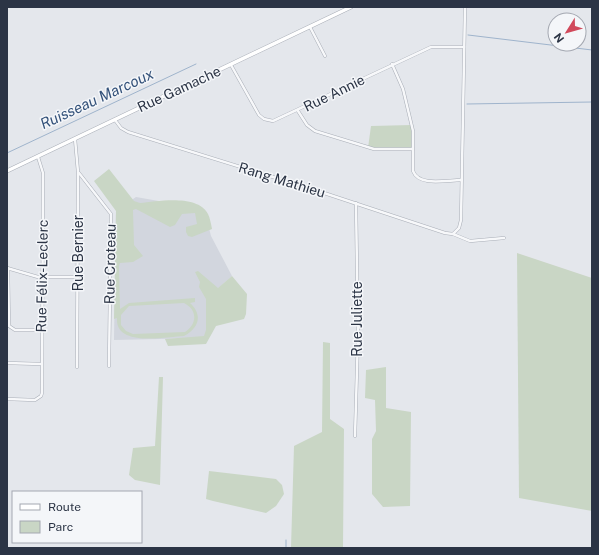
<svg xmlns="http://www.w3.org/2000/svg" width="599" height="555" viewBox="0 0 599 555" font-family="'Public Sans',sans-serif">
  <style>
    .built { fill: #d2d6de }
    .green { fill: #c9d6c5; fill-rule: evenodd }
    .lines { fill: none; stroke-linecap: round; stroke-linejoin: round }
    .stream { stroke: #9fb4cc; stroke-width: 1 }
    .street-casing { stroke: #a9aeb7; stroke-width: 3.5 }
    .secondary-casing { stroke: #a9aeb7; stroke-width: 4.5 }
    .street { stroke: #f7f8fa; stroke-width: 2.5 }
    .secondary { stroke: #fff; stroke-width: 3.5 }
    .labels { text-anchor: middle; stroke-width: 3; stroke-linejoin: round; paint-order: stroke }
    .street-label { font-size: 14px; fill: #2b3445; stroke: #f4f6f9 }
    .water-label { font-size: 15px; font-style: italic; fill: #34527a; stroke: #f4f6f9 }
  </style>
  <rect width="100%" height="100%" fill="#e4e7ec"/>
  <polygon class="built" points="136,197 204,209 211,236 232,276 206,299 206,338 114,340 116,211"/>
  <g class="green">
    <polygon points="412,125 413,149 368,148 371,126"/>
    <path d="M109,169L134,201L140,203C158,201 198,194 208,214C210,218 211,224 212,229L192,237L188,236L186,232V227L197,224L195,213L182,214L175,225L170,227L136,209L133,210L134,245L143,256L133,262L120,263L119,266L120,309L129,303L195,298V302L190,303C203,315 199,328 184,336C165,337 115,347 117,318L114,319L116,211L94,181ZM184,303C198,310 197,324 185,332L133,334L126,331L121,325V315L129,306Z"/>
    <polygon points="517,253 592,278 592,511 519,498"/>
    <polygon points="198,271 218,288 232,276 247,294 246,314 244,319 216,326 206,344 168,346 165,339 204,336 206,330 206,299 199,287 200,282 195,272"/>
    <polygon points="323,342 330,343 330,419 344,429 343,548 291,548 294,446 322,432"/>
    <polygon points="386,367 386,408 411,412 410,506 383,507 372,494 372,439 376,431 375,400 365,398 366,370"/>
    <polygon points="159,377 163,377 160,485 135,480 129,475 133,448 155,446"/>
    <polygon points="209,471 276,479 282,485 284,494 276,506 266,513 213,501 206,499"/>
  </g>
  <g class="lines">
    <g class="stream">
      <polyline points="468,35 592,50"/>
      <polyline points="467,104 592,102"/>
      <polyline points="7,153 196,64"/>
      <polyline points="286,540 286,548"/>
    </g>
    <g class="street-casing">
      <g id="street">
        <polyline points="310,27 325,56"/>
        <path d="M392,64L403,89L413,131V171C419,187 447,180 461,180"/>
        <polyline points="231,65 259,115 264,119 273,121 431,47 464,47"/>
        <polyline points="298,111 307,125 315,131 374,149 413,149"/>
        <polyline points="115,120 121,128 128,132 318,191 445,233 453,234 459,228 461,220 465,7"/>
        <polyline points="75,139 78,172 77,367"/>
        <polyline points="79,173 111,214 109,366"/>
        <polyline points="453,234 470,241 504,238"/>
        <polyline points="7,268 38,277 78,277"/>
        <polyline points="8,268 9,326 15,330 41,330"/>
        <polyline points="7,363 41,364"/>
        <polyline points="7,399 35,400 41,396 42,393 43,173 38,157"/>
        <polyline points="355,436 358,336 356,203"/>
      </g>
    </g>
    <g class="secondary-casing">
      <polyline id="secondary" points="7,171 351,7"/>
    </g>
    <use href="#street" class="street"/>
    <use href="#secondary" class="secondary"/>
  </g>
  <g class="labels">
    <g class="street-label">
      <text transform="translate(179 89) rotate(-25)" y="5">Rue Gamache</text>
      <text transform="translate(334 93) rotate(-26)" y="5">Rue Annie</text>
      <text transform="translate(282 180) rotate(17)" y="5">Rang Mathieu</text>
      <text transform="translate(78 253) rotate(-90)" y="5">Rue Bernier</text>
      <text transform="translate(110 264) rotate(-89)" y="5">Rue Croteau</text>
      <text transform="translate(42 276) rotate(-89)" y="5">Rue Félix-Leclerc</text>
      <text transform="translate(357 319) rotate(-90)" y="5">Rue Juliette</text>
    </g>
    <g class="water-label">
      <text transform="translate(97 99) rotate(-25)" y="5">Ruisseau Marcoux</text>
    </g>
  </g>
  <rect width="599" height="555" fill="none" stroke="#2b3445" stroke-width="16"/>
  <rect x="12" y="491" width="130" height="52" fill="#f4f6f9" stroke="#a4a8b1"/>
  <rect x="20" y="504" width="20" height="6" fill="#ffffff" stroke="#a4a8b1"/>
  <text x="48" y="511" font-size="12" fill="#2b3445">Route</text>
  <rect x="20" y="521" width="20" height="12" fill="#c9d6c5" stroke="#a4a8b1"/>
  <text x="48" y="531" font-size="12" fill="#2b3445">Parc</text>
  <g transform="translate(567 32) rotate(233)"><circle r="19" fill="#f4f6f9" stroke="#a4a8b1"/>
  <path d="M0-3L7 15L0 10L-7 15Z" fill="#d1495b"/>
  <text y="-6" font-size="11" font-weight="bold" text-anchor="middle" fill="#2b3445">N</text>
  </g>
</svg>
